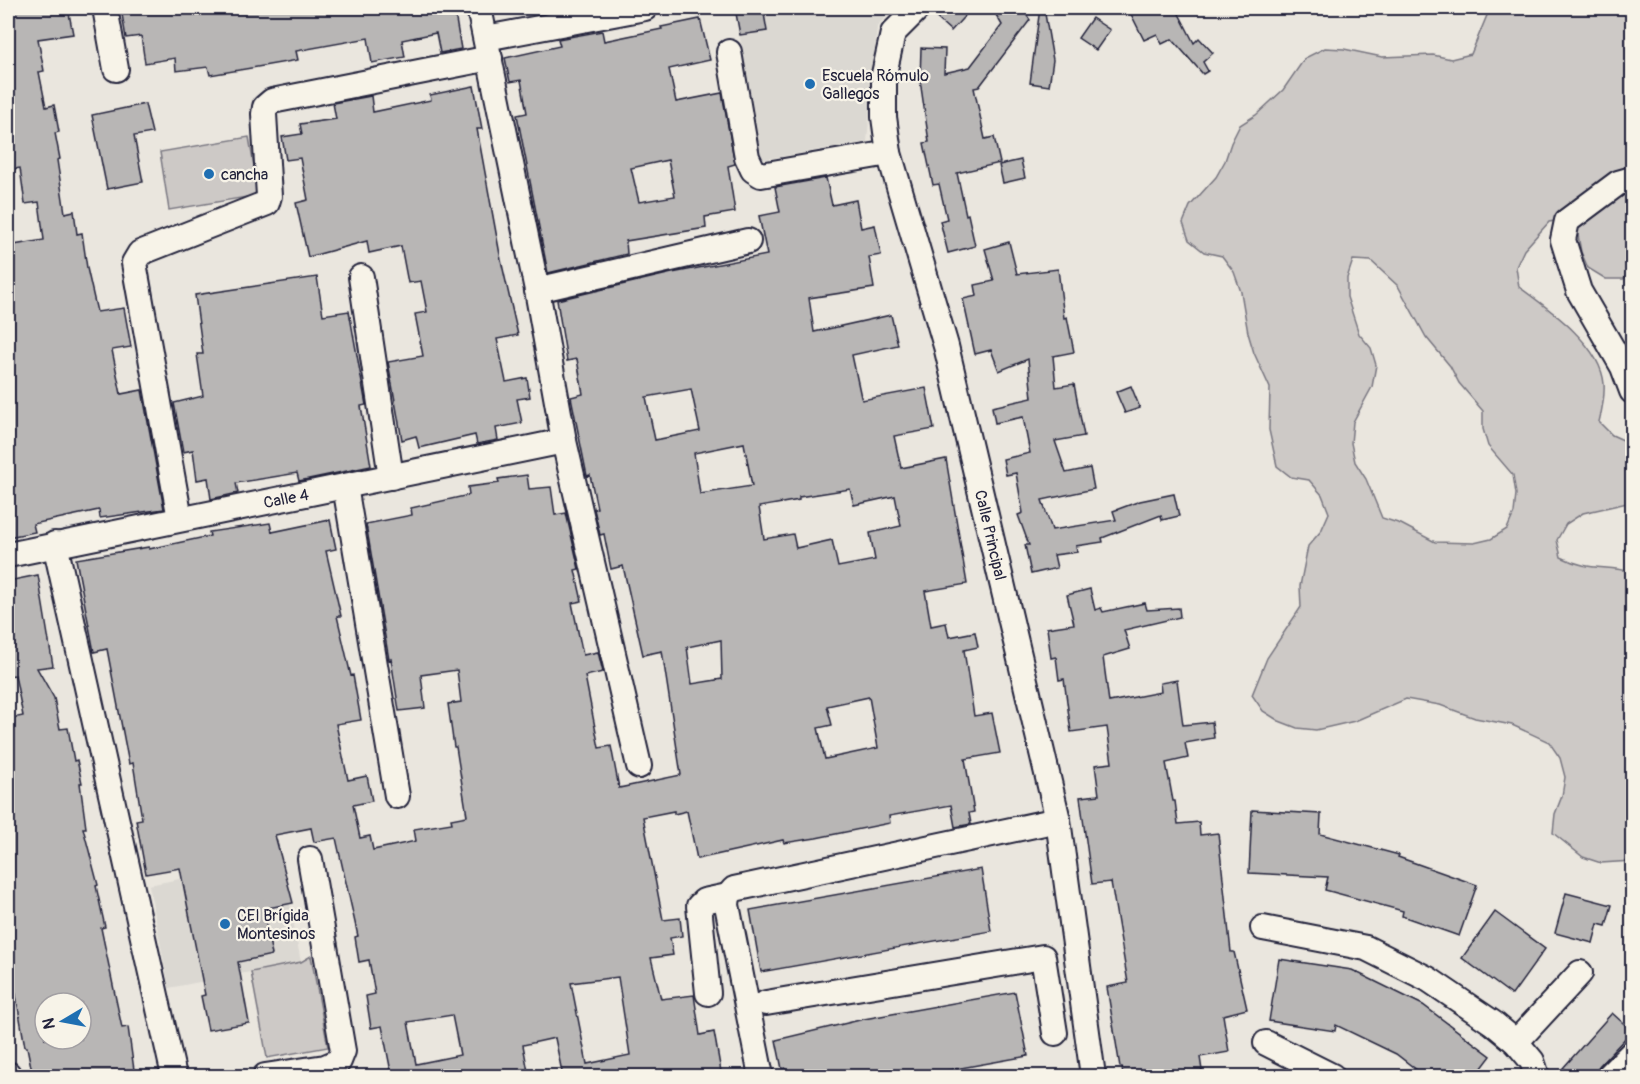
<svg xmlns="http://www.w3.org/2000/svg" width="1640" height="1084" viewBox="0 0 1640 1084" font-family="Pangolin,sans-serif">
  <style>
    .built { fill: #dbd8d2 }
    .green { fill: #cdc9c6; stroke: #787680; stroke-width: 1.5; fill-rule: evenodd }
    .building { fill: #b8b6b5; stroke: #22223b; stroke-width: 1.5; fill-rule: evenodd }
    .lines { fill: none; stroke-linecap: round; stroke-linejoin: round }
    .minor-casing { stroke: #22223b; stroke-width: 28 }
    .minor { stroke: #f7f3e8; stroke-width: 24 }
    .poi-dot { fill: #1f6fb2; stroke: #f7f3e8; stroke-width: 2 }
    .labels { text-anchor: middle; stroke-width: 4.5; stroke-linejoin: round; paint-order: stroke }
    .poi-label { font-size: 16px; fill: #22223b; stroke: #f7f3e8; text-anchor: start }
    .street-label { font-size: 16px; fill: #22223b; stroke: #f7f3e8 }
  </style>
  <rect width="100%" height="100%" fill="#eae6de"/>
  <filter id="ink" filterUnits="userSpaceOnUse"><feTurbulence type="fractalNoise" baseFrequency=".0167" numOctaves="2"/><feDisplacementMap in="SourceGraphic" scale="12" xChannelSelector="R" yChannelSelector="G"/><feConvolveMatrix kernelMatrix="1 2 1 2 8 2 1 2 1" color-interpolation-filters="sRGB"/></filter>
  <g filter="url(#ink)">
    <g class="built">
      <polygon points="735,8 895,8 877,26 867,142 761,160"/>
      <polygon points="281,859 301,962 169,988 149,885"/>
    </g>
    <g class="green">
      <path d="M1494,8H1632V266L1624,279H1606L1588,268L1581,252L1578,235L1567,219L1549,222L1524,250L1516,267L1519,287C1549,309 1601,345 1604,384C1605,397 1602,410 1599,422L1612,435L1632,444V502L1583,513L1566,524L1557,540L1561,557C1588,571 1605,565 1632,572V861L1601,863L1583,857L1553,833L1555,814L1562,796L1565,777L1560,758L1549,742L1512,725L1475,718L1440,705L1406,699L1355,721L1316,730L1297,728L1279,721L1263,711L1252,695L1267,658L1301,607L1300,586L1308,546L1321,531L1329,513L1322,495L1309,480L1291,477L1277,466L1269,430L1270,388L1254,353L1248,333L1241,292L1234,272L1222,256L1204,252L1189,240L1183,223L1190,206L1216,177L1225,161L1231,143L1240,125L1256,115L1283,90L1305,58L1325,48L1344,49L1382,57L1433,55L1451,59L1471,54L1488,13ZM1353,260L1371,261L1398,286L1426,337L1450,366L1459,383L1483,411V429L1488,446L1513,475L1516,494L1514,513L1507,529L1491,539L1474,543L1435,542L1401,524L1382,518L1366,479L1355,462L1351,443L1353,422L1372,387L1376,365L1371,348L1359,334L1347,297V278Z"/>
      <polygon points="249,137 259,195 169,210 160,152"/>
      <polygon points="311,956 328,1047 267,1058 251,972 301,962"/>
    </g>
    <g class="building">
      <polygon points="8,8 68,8 73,34 38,39 44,71 39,72 46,107 54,105 59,132 55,133 60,159 57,160 65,213 74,211 77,234 82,233 87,268 97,312 124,308 131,347 112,350 121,394 142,390 164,509 100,518 99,510 33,524 35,532 8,537 8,246 44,240 39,202 25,204 20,168 8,170"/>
      <polygon points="121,8 454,8 461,49 440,53 436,33 402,40 405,57 372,63 368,38 296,51 298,60 210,75 208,67 176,71 175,58 145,63 141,36 126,38"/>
      <polygon points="735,8 763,8 767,31 740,35"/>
      <polygon points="932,8 972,8 951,31 931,13"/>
      <polygon points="992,8 1022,8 1030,20 979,87 974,88 985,139 994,137 1000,163 957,173 966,215 968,214 975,246 948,253 940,221 947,219 939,184 933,185 924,143 929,142 920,80 921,48 945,49 944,73 970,67 1002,25"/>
      <polygon points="1040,8 1044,8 1053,60 1049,86 1030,83"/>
      <polygon points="1128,8 1176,8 1194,43 1199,38 1213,53 1203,62 1208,71 1203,74 1172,39 1162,44 1157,34 1144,40"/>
      <polygon points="1092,18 1110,30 1096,50 1078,38"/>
      <path d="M700,19L710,60L669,69L676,102L722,93L735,164L728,166L735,212L705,217L706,228L626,241L627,254L548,273L517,115L527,113L521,80L510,82L505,58L560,46L558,39L602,31L604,41L662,29L661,27ZM668,160L675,196L639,202L631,168Z"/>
      <polygon points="474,86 482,129 477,129 501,260 518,335 497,339 506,382 527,378 530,397 517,399 522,423 496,428 498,440 477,444 475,435 419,448 416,436 402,440 388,362 423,356 415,314 427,312 421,281 408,283 401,246 369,253 367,241 308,257 296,203 308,200 300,158 286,160 282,137 302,134 300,124 336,119 333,103 371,96 373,112 431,100 430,95"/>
      <polygon points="145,104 152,133 134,136 143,182 107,189 92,115"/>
      <polygon points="1021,160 1025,178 1003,183 999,165"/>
      <path d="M826,178L832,205L856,200L861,228L875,225L881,255L869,257L874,288L809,298L814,332L891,315L898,345L852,355L861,397L862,400L926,388L934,429L894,436L901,468L946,459L967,584L925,591L931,626L946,623L949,637L975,632L978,647L964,650L974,716L992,713L1000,753L965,759L974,812L969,813L971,824L955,827L951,805L889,816L890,823L816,838L784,843L783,840L697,859L687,811L674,814V811L643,817L663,920L680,918L682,936L670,938L673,955L651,958L661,999L694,995L700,1035L714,1032L722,1077H563L555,1038L523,1045L529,1077H392L382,1026L371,1028L366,996L375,994L369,960L359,962L355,937L358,936L336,838L314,842L311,828L275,835L293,903L263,909L272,955L238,962L249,1023L208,1030L201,996L205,995L180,868L146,874L136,820L142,819L133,763L129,764L107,649L94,652L76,559L149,547V549L210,536L209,532L270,523L272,532L330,520L336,549L326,551L341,616H337L351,676L353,675L361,720L336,724L348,780L367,776L372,801L353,805L360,838L370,836L373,850L416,841L414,829L452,823L451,819L467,816L456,747H454L448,704L461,702L457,670L421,675L425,708L399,711L391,659L389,660L366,524L412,515L411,508L469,495L468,487L499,483L498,479L527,475L529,489L551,487L555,515L566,513L579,569L575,570L582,601L572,603L583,655L598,652L603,672L585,676L599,748L611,746L619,788L681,775L662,651L643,655L623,566L611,569L604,534L600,535L594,509L597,508L590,475L587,476L571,397L583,394L577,359L567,361L557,300L672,273L767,255L759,216L780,212L775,187ZM691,389L700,431L655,440L646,397ZM744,443L752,486L700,494L694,453ZM850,489L854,505L895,496L901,526L870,533L875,560L838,567L832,540L796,548L793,534L764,539L759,507L799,500V497ZM721,640L722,679L692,684L687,647ZM869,697L878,748L825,759L818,728L832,725L827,706ZM618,977L630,1055L587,1064L571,983ZM452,1015L460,1055L416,1064L408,1022Z"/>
      <polygon points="1009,242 1017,274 1058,269 1064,318 1067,317 1074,352 1053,356 1056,387 1074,384 1084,436 1055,441 1066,473 1090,468 1094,489 1042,500 1052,530 1116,520 1113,511 1140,501 1174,494 1179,516 1162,520 1161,515 1102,538 1103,542 1076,546 1077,552 1054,555 1057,568 1031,574 1025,545 1029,545 1018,515 1023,513 1016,473 1006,475 1003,459 1030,453 1023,417 995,423 992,407 1032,398 1028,359 999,371 991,350 975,354 963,299 977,296 975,285 994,281 985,249"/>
      <polygon points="317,277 323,315 349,311 366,405 361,406 371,466 299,481 297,473 236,483 238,493 211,499 208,478 197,480 193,450 183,452 174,403 203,396 197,354 203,354 195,295"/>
      <polygon points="1131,386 1140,408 1125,413 1116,392"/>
      <path d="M38,575L53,666L37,668L54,698L60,729L68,728L74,761L77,760L82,783H80L86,828H83L98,885L96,886L105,927L101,928L122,1028L128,1027L135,1077H33L27,1047H25L8,950V719L23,716L15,675L8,676V581ZM45,1003H81V1039H45Z"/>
      <polygon points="1090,589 1095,610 1101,608 1103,612 1145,603 1147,610 1179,608 1180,617 1124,630 1130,649 1103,657 1109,702 1161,692 1160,683 1177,680 1183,725 1212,722 1214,738 1185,743 1188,758 1166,763 1173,801 1175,801 1178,824 1199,822 1200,835 1218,833 1231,952 1234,952 1247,1009 1223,1015 1229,1052 1200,1057 1203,1077 1123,1077 1122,1067 1120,1067 1107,987 1128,983 1111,882 1092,884 1080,797 1099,795 1095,765 1112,763 1107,727 1071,732 1064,679 1059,680 1056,657 1051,658 1047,628 1074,624 1067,595"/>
      <polygon points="1252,810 1321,814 1320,834 1399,855 1398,857 1477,885 1459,936 1402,916 1403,911 1325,890 1328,877 1249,873"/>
      <polygon points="981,869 991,931 761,972 750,910"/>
      <polygon points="1566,893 1612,905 1606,926 1598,924 1593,943 1555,933"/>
      <polygon points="1495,912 1545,949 1512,995 1462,958"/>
      <polygon points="1279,959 1352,970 1423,1005 1491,1056 1475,1077 1426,1077 1396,1054 1336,1025 1335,1031 1269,1021"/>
      <polygon points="1015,992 1028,1056 911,1077 787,1077 785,1068 782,1069 776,1040 864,1019"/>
      <polygon points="1612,1013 1632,1031 1599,1066 1593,1077 1572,1077 1563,1068"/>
    </g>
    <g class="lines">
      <g class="minor-casing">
        <g id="minor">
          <polyline points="105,8 116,69"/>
          <polyline points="479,8 537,290 564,441 639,766"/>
          <polyline points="918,8 893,33 884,74 884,117 889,153 946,346 1058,820 1093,1076"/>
          <polyline points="486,38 645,8"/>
          <polyline points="729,52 747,157 753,170 761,175 889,153"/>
          <polyline points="1632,179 1618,183 1567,221 1563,240 1579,291 1623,367 1632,391"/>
          <polyline points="361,277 391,477"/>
          <polyline points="537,290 748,241"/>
          <polyline points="345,486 397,796"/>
          <polyline points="180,519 134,263 140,253 267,203 269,196 264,114 265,107 272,101 490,58"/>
          <polyline points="55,544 174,1076"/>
          <polyline points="8,555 564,441"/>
          <polyline points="1263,928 1366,948 1428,979 1493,1023 1516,1042 1532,1061 1537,1076"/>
          <polyline points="708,993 699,906 704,901 728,896"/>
          <polyline points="766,1003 1043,957 1055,1033"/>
          <polyline points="1516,1042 1580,973"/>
          <polyline points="1266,1043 1332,1076"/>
          <polyline points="8,1074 8,1076"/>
          <polyline points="265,1076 325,1067 339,1061 343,1051 310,859"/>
          <polyline points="761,1076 727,905 728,896 734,889 1058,820"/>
          <polyline points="1609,1076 1632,1053"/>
        </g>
      </g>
      <use href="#minor" class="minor"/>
    </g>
  </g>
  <g class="poi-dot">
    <circle cx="810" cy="84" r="6"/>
    <circle cx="209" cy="174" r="6"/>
    <circle cx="225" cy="924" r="6"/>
  </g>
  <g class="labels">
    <g class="poi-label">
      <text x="822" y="81">Escuela Rómulo<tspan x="822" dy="18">Gallegos</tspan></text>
      <text x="221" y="180">cancha</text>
      <text x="237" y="921">CEI Brígida<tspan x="237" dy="18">Montesinos</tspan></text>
    </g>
    <g class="street-label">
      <text transform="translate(286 498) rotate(-11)" y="6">Calle 4</text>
      <text transform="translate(991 535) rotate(77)" y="6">Calle Principal</text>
    </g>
  </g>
  <rect width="1640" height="1084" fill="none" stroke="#f7f3e8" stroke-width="30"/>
  <rect x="15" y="15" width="1610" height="1054" fill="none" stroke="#22223b" stroke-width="2" filter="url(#ink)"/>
  <g transform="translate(63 1021) rotate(260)"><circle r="28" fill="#f7f3e8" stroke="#a29fa3" stroke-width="1.5"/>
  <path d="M0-4.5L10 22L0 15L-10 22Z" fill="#1f6fb2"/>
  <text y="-9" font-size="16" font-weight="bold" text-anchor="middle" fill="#22223b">N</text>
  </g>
</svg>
